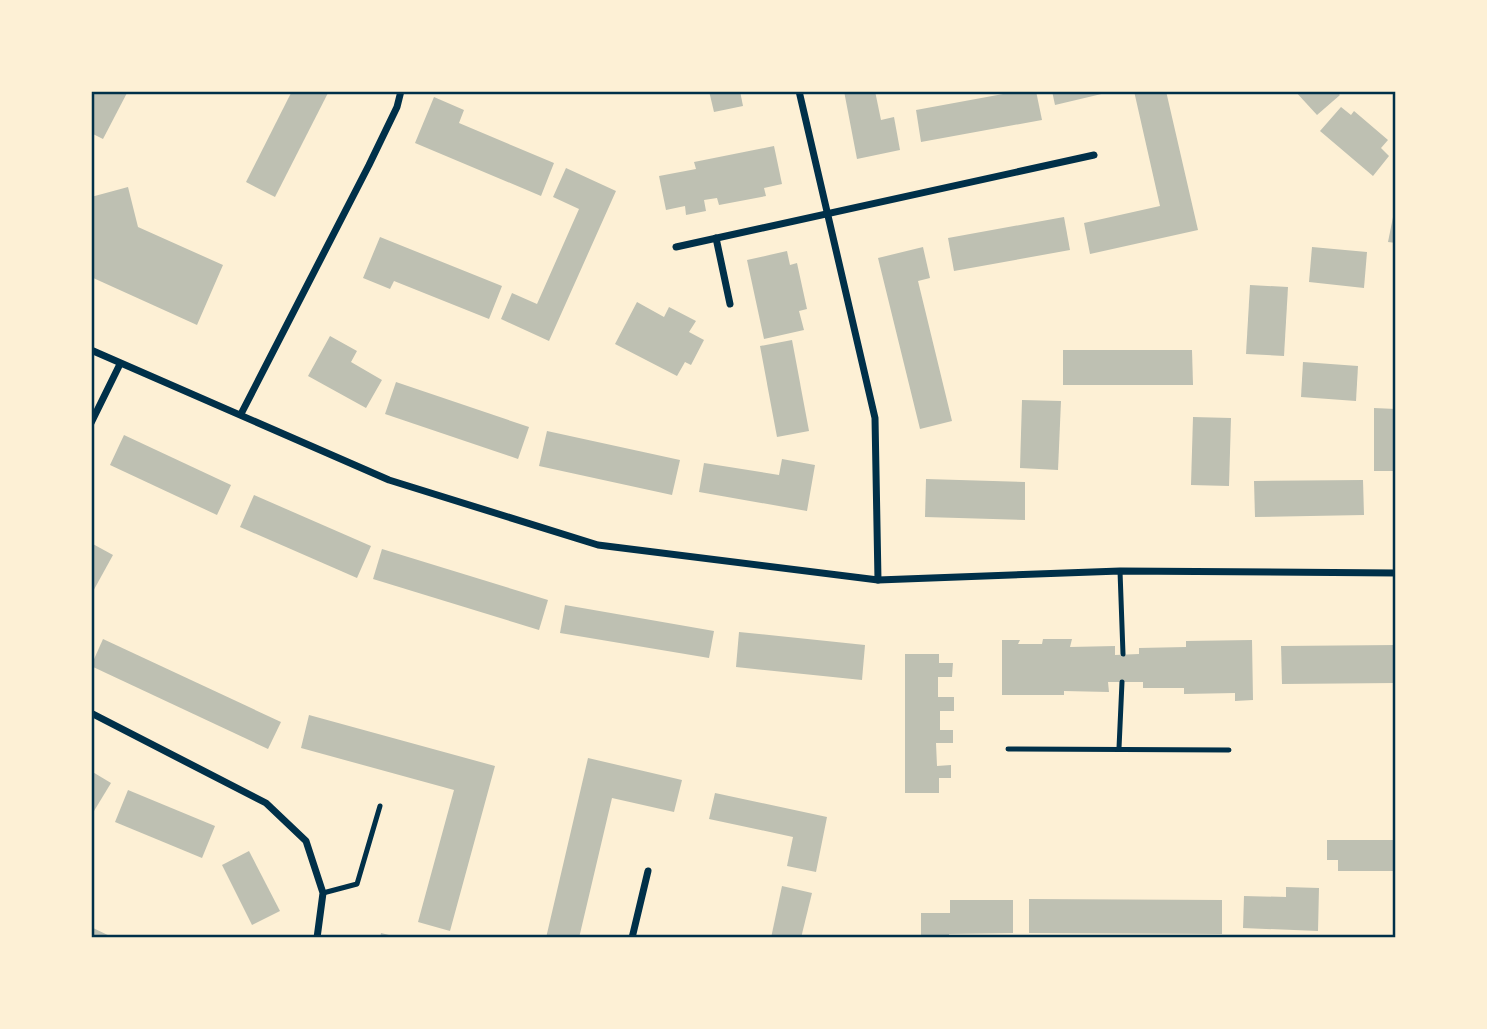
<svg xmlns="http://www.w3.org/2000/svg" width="1487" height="1029" viewBox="0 0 1487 1029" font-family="'Libre Baskerville',serif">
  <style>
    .building { fill: #bec0b2 }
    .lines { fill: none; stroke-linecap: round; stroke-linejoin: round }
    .service { stroke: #003049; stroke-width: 5 }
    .minor { stroke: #003049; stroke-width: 7 }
    .neatline { fill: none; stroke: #003049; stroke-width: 2.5 }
  </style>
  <rect width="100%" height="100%" fill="#fdf0d5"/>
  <g class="building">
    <polygon points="91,91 128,91 103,139 91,133"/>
    <polygon points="292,91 329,91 275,197 246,182"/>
    <polygon points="709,91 740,91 743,106 714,112"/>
    <polygon points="844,91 875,91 881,120 894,117 900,150 857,159"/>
    <polygon points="1019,91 1036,91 1042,120 921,142 916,110"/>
    <polygon points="1052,91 1110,91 1110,92 1055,105"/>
    <polygon points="1134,91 1166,91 1198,230 1090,254 1084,223 1160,206"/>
    <polygon points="1295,91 1336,91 1340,95 1317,115"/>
    <polygon points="434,97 464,110 459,123 554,163 541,196 415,143"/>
    <polygon points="1341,107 1351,115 1354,111 1388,140 1381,148 1389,156 1373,176 1320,131"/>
    <polygon points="774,146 782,184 764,188 766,196 719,205 717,198 704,200 706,211 686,215 685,206 666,210 659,176 696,169 694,162"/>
    <polygon points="566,168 616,191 549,341 501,319 512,293 537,304 579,209 553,197"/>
    <polygon points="128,187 138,227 223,265 197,325 91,277 91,197"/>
    <polygon points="1395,207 1396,207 1396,243 1388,242"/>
    <polygon points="1064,217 1070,250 954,271 948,238"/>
    <polygon points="380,237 502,286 489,319 394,281 390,289 363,278"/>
    <polygon points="923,247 930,278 918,281 952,421 920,429 878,258"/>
    <polygon points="1312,247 1367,252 1364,288 1309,282"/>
    <polygon points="787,251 790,265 797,263 807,309 799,311 804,330 764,339 747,260"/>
    <polygon points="1250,285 1288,287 1284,356 1246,354"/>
    <polygon points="637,302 664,317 669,307 696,321 689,332 704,340 691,365 685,362 677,376 615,344"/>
    <polygon points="330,336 357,351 351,362 382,380 366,408 308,376"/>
    <polygon points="792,340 809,431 777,437 760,346"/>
    <polygon points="1063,350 1192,350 1193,385 1063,385"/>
    <polygon points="1303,362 1358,366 1356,401 1301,397"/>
    <polygon points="396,382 529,427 518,459 385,414"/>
    <polygon points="1022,400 1061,401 1058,470 1020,468"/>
    <polygon points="1374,408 1396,409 1396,471 1374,471"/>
    <polygon points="1193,417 1231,418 1229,486 1191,485"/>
    <polygon points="547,431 680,460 672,495 539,466"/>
    <polygon points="124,435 231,485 217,515 110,465"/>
    <polygon points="782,459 815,465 807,511 699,492 704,463 779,475"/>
    <polygon points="926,479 1025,482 1025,520 925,517"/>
    <polygon points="1363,480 1364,515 1255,517 1254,481"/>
    <polygon points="254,495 371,546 357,578 240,527"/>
    <polygon points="91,543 113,555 91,595"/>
    <polygon points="382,549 548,600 539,630 373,579"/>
    <polygon points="565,605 714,631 709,658 560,633"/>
    <polygon points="739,632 865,645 862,680 736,667"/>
    <polygon points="103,639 281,722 268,749 91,666"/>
    <polygon points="1043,639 1072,639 1070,647 1115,646 1115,655 1139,654 1139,648 1186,647 1186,641 1252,640 1253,700 1235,701 1235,693 1184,694 1184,688 1143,688 1143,682 1108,682 1109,692 1064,691 1064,695 1002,695 1002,640 1020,640 1018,644 1042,644"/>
    <polygon points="1396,645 1396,683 1282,684 1281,646"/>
    <polygon points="905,654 939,654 939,663 953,663 952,677 938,677 938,697 954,697 954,711 940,711 940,730 953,730 953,743 936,743 937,766 951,765 951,778 939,778 939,793 905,793"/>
    <polygon points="309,715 495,766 450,931 418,922 454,790 301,748"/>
    <polygon points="588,758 682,780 674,812 612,798 579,938 546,938"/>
    <polygon points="91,771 111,783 94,811 91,809"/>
    <polygon points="128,790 215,826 202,858 115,822"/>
    <polygon points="715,793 827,817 816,872 787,866 793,837 709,819"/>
    <polygon points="1327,840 1396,840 1396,871 1338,871 1338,860 1327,860"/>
    <polygon points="249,851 280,911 252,925 222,865"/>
    <polygon points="782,886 812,893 801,938 771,938"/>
    <polygon points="1286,887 1319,888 1318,931 1243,928 1244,896 1286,897"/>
    <polygon points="1029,899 1222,900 1222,934 1029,933"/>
    <polygon points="950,900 1013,900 1013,933 949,934 949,938 921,938 921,913 950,913"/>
    <polygon points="91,927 114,938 91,938"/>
    <polygon points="381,933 397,937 397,938 380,938"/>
  </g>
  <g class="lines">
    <g class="service">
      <polyline points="1120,571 1123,654"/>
      <polyline points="1119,748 1122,682"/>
      <polyline points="1008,749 1229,750"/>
      <polyline points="323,893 357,884 380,806"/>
    </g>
    <g class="minor">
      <polyline points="799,91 875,418 878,580"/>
      <polyline points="716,238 730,304"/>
      <polyline points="676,247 1094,155"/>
      <polyline points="91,350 389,480 598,545 878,580 1120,571 1396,573"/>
      <polyline points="241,414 369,165 397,107 401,91"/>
      <polyline points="91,423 120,364"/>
      <polyline points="91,713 266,803 306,841 323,893 317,938"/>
      <polyline points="632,938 648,871"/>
    </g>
  </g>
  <rect width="1487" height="1029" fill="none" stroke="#fdf0d5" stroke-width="186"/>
  <rect x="93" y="93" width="1301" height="843" class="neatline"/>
</svg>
